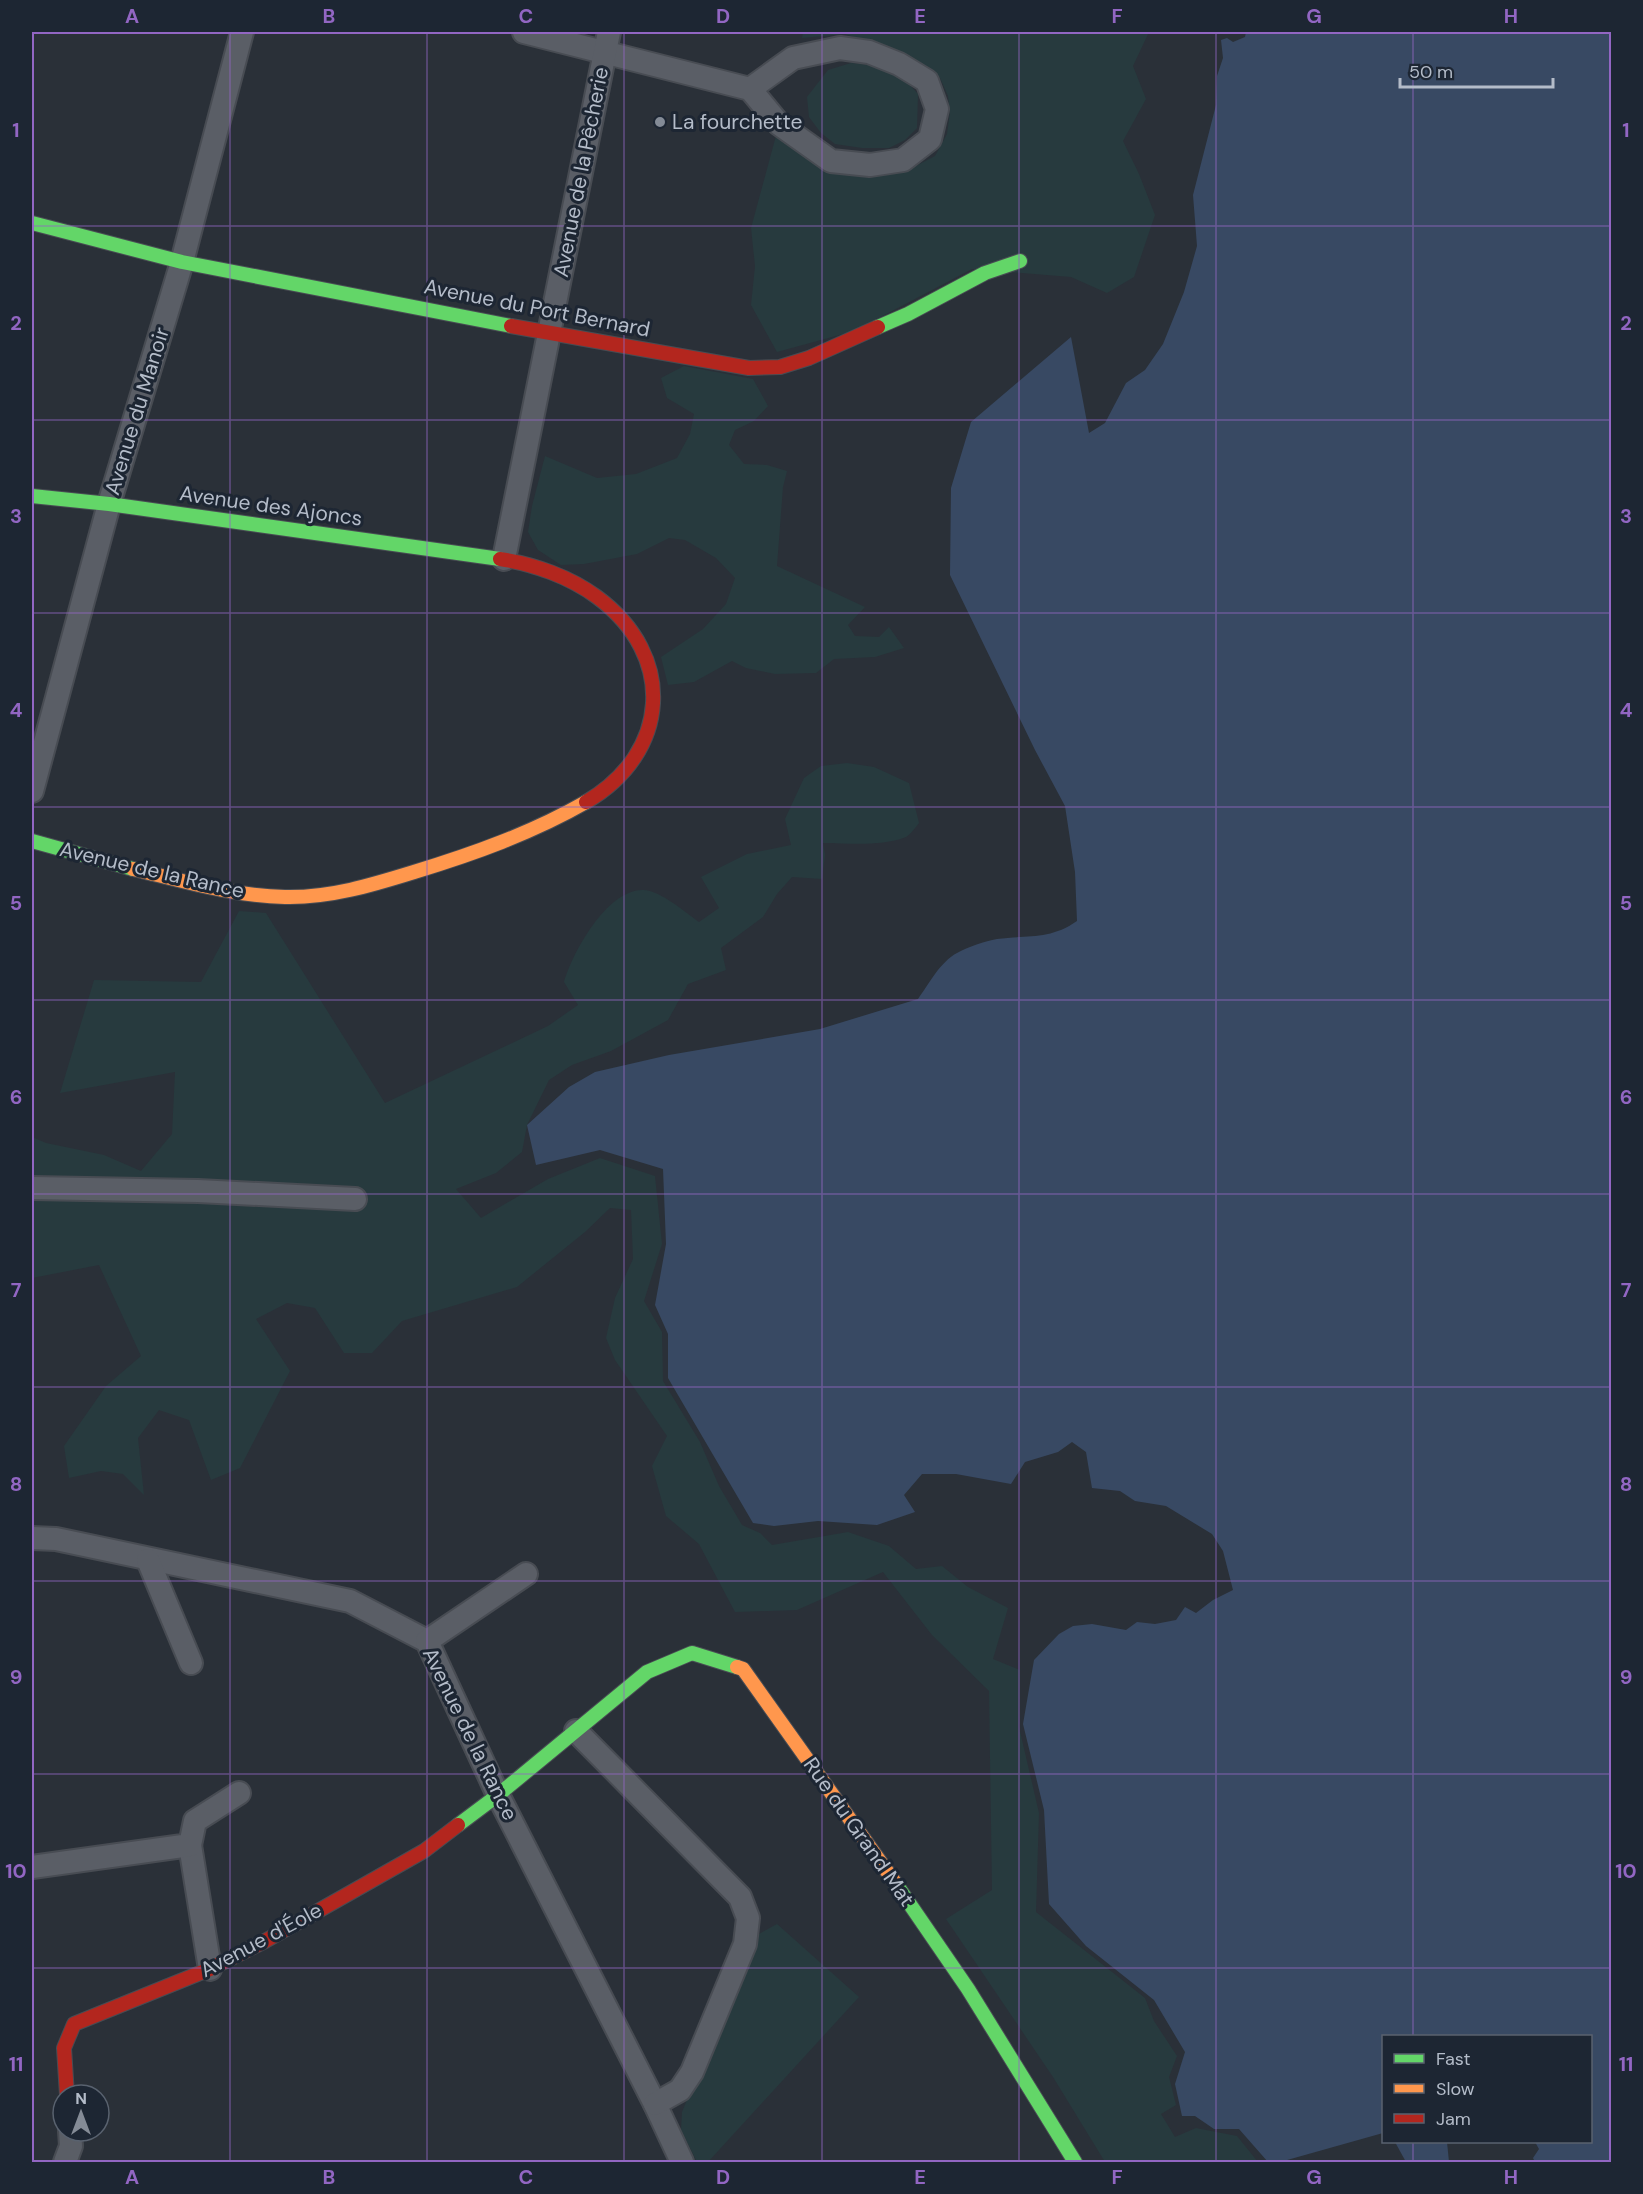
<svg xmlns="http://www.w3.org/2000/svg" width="1643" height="2194" viewBox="0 0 1643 2194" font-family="'DM Sans',sans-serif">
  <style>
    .green { fill: #273a3e }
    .water { fill: #384963 }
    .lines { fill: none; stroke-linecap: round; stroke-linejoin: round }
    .street-casing { stroke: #484c53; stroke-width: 26 }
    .fast-casing { stroke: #484c53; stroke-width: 16 }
    .slow-casing { stroke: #484c53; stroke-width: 16 }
    .jam-casing { stroke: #484c53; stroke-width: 16 }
    .street { stroke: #5a5e66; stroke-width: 22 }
    .fast { stroke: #63d668; stroke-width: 14 }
    .slow { stroke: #ff974d; stroke-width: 14 }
    .jam { stroke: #b3261e; stroke-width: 14 }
    .grid { fill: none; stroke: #9266c3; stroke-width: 1.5; stroke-opacity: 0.55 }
    .poi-dot { fill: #848b96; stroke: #1d2633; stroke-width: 2 }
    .labels { text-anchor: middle; stroke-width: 6; stroke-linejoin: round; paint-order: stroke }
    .poi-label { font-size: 21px; fill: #b4bcc9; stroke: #1d2633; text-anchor: start }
    .street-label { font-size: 21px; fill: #b4bcc9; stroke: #1d2633 }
    .neatline { fill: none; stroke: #9266c3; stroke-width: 2 }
    .grid-label { font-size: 20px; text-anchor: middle; font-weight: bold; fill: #9266c3 }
  </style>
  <rect width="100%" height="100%" fill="#2a3038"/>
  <g class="green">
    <polygon points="803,32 1149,32 1133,66 1146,99 1123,141 1139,174 1155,215 1134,277 1107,293 1071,277 972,269 854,331 777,352 751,305 755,266 751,228 777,132 879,174 910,169 935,156 947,134 950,112 948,96 940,78 928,67 910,57 845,34 802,38"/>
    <path d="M851,63C883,66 896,69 918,94L917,128L905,140L889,148H862L835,144L821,133L809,117L807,97L828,70Z"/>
    <polygon points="684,366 753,379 768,406 754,421 735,430 729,445 744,464 767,465 787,471 783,487 777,566 865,607 848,625 855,636 879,637 889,627 904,648 875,657 834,659 816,673 775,674 746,668 732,661 694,682 668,685 661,657 703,629 726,604 735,578 716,558 685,540 669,538 637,554 584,564 561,565 538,550 528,532 532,506 545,456 597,478 636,474 677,458 690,434 694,414 667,398 661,378"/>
    <path d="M847,763L874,767L909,783L919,823C915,828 911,834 906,837C880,847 849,843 823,843L825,855L822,879L792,877L777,894L763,917L721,948L726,970L688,984L668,1020L611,1051L572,1065L549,1080L527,1125L522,1152L496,1173L456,1189L481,1218L548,1179L600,1158L655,1176L662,1244L644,1301L662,1332L663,1381L700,1442L719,1486L742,1525L760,1533L772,1545L848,1532L889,1546L916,1569L942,1566L968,1587L1008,1608L993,1659L1020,1670L1019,1727L1039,1813L1036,1912L1145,1998L1154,2021L1177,2056L1169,2077L1176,2105L1161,2114L1175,2137L1196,2128L1237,2136L1258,2162H1105L1053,2077L946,1919L992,1890L989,1691L932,1635L883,1572L797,1610L735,1612L699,1544L666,1516L652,1466L667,1436L615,1360L606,1338L615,1298L633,1259L631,1210L610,1208L585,1232L517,1287L402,1321L372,1353H344L315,1308L287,1303L256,1319L290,1371L240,1468L211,1480L189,1420L159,1410L138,1438L144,1495L123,1474L101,1471L69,1478L64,1446L106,1386L141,1356L99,1265L32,1278V1137L46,1143L104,1155L141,1171L172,1134L175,1072L60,1093L94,980L201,982L239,911L266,913L385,1103L548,1026L578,1005L564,982C573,952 606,891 642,890C659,889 686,913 699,922L719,908L701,877L747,854L791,845L785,819L804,778L821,766Z"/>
    <polygon points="777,1924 859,1997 708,2162 697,2162 681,2130 682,2112 728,2000 757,1935"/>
  </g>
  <g class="water">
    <path d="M1246,32H1611V2162H1535L1533,2158L1539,2149L1535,2142H1590V2036H1384L1383,2133L1280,2162H1268L1239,2129H1214L1195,2116H1182L1175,2084L1185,2052L1154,2000L1086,1946L1049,1904L1044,1810L1023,1724L1034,1660L1059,1634L1073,1626L1092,1624L1126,1630L1137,1622L1155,1624L1176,1620L1185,1607L1196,1613L1213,1600L1233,1590L1223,1551L1212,1534L1166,1506L1135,1501L1120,1491L1092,1488L1086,1452L1072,1442L1058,1452L1025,1462L1011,1484L956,1474H922L904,1495L915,1512L877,1525L818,1521L774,1526L753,1523L668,1378V1334L655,1305L666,1244L663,1169L600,1150L536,1165L527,1125L569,1087L595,1072L669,1055L820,1029L918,999C929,984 940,962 957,953C968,947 985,941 997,939C1028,935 1050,940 1077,921L1075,872L1065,806L1035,750L950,575L951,488L971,422L1071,337L1089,433L1105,423L1126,383L1145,370L1163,344L1184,292L1197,246L1193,195L1216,105L1217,76L1223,58L1221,40L1227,38L1233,42L1245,37Z"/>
    <polygon points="1395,2142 1447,2142 1449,2162 1406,2162"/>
  </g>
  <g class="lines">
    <g class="street-casing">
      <g id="street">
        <polyline points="524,32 750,89 779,124 831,161 870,165 903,160 930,139 937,109 927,81 899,64 869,52 840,48 793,58 750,89"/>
        <polyline points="504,559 609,32"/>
        <polyline points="32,791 109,504 182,262 242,32"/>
        <polyline points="32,1188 198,1191 355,1199"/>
        <polyline points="32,1538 56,1539 350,1601 427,1641 498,1795 655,2104 682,2162"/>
        <polyline points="148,1560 191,1663"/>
        <polyline points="427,1641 526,1574"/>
        <polyline points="576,1731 740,1897 748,1918 745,1944 692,2072 680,2090 655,2104"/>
        <polyline points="190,1845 210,1969"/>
        <polyline points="32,1867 190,1845 195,1821 239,1793"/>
        <polyline points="65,2162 71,2146 70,2131"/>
      </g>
    </g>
    <g class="fast-casing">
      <g id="fast">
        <polyline points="32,223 182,262 511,326"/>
        <polyline points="878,327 908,314 985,273 1020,261"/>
        <polyline points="32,496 109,504 500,559"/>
        <polyline points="32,841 133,869"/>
        <polyline points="458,1825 498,1795 647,1672 692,1653 737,1667"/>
        <polyline points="896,1884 968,1989 1075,2162"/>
      </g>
    </g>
    <g class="slow-casing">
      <g id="slow">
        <path d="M133,869C183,881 234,896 285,897C330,898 372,885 414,872C473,854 532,833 586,802"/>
        <polyline points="737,1667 743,1669 896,1884"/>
      </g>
    </g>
    <g class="jam-casing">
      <g id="jam">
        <polyline points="511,326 749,368 780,367 809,358 878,327"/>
        <path d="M500,559C534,564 570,577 597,597C677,656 670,753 586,802"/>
        <polyline points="67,2095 64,2048 74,2024 210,1969 265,1941 424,1851 458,1825"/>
      </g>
    </g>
    <use href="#street" class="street"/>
    <use href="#fast" class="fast"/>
    <use href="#slow" class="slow"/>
    <use href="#jam" class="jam"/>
  </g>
  <path class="grid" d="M230,32V2162M427,32V2162M624,32V2162M822,32V2162M1019,32V2162M1216,32V2162M1413,32V2036M32,226H1612M32,420H1612M32,613H1612M32,807H1612M32,1000H1612M32,1194H1612M32,1387H1612M32,1581H1612M32,1774H1612M32,1968H1612M1413,2142V2162"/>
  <circle class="poi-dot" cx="660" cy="122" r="6"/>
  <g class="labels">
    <g class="poi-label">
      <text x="672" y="129">La fourchette</text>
    </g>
    <g class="street-label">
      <text transform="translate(581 172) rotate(-79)" y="7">Avenue de la Pêcherie</text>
      <text transform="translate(537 308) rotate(11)" y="7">Avenue du Port Bernard</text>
      <text transform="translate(137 411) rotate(-73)" y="7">Avenue du Manoir</text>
      <text transform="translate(271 506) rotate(8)" y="7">Avenue des Ajoncs</text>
      <text transform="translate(152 870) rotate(13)" y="7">Avenue de la Rance</text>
      <text transform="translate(470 1734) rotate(64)" y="7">Avenue de la Rance</text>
      <text transform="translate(859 1832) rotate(55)" y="7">Rue du Grand Mat</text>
      <text transform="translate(261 1940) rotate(-28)" y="7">Avenue d'Éole</text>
    </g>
  </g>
  <rect width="1643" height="2194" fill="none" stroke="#1d2633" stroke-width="66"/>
  <rect x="1382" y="2035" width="210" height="108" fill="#1d2633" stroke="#59626f" stroke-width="1.5"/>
  <rect x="1394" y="2054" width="30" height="9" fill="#63d668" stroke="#59626f" stroke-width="1.5"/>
  <text x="1436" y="2065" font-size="18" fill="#b4bcc9">Fast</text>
  <rect x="1394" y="2084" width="30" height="9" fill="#ff974d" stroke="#59626f" stroke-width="1.5"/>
  <text x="1436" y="2095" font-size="18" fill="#b4bcc9">Slow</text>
  <rect x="1394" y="2114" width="30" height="9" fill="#b3261e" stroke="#59626f" stroke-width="1.5"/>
  <text x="1436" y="2125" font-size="18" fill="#b4bcc9">Jam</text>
  <g transform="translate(81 2113)"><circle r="28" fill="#1d2633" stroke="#59626f" stroke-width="1.5"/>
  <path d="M0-4.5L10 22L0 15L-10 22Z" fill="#848b96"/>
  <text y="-9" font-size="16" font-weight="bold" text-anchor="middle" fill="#b4bcc9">N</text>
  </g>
  <path d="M1400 78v9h153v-9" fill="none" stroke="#b4bcc9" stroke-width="3"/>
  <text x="1409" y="78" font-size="18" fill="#b4bcc9" stroke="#1d2633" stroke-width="4.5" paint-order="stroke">50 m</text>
  <rect x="33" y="33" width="1577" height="2128" class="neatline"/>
  <g class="grid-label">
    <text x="132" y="23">A</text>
    <text x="329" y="23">B</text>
    <text x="526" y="23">C</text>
    <text x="723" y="23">D</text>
    <text x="920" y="23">E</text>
    <text x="1117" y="23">F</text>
    <text x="1314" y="23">G</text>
    <text x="1511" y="23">H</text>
    <text x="16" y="137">1</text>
    <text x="1626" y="137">1</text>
    <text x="16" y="330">2</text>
    <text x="1626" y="330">2</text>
    <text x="16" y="523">3</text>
    <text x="1626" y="523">3</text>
    <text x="16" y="717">4</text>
    <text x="1626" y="717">4</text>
    <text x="16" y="910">5</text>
    <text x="1626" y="910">5</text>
    <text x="16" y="1104">6</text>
    <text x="1626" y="1104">6</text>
    <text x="16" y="1297">7</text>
    <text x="1626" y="1297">7</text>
    <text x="16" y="1491">8</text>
    <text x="1626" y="1491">8</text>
    <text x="16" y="1684">9</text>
    <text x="1626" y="1684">9</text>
    <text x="16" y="1878">10</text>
    <text x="1626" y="1878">10</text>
    <text x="16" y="2071">11</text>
    <text x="1626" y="2071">11</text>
    <text x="132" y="2184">A</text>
    <text x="329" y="2184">B</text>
    <text x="526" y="2184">C</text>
    <text x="723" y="2184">D</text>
    <text x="920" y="2184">E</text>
    <text x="1117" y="2184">F</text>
    <text x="1314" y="2184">G</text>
    <text x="1511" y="2184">H</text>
  </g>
</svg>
